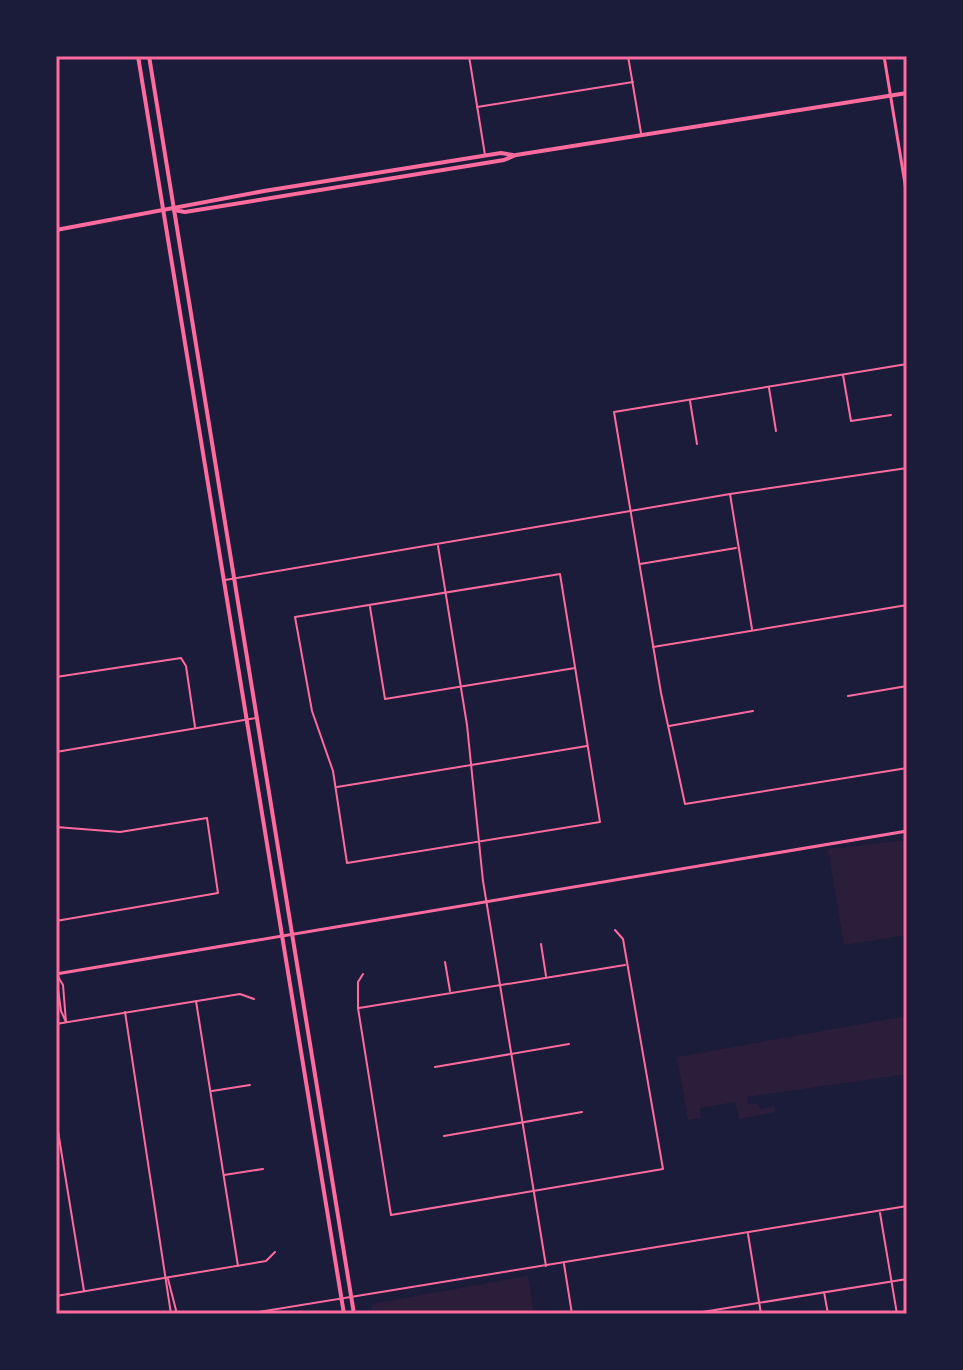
<svg xmlns="http://www.w3.org/2000/svg" width="963" height="1370" viewBox="0 0 963 1370" font-family="'PT Sans',sans-serif">
  <style>
    .green { fill: #2a1e3b }
    .lines { fill: none; stroke-linecap: round; stroke-linejoin: round }
    .minor { stroke: #ff6b9d; stroke-width: 2 }
    .tertiary { stroke: #ff6b9d; stroke-width: 3 }
    .secondary { stroke: #ff6b9d; stroke-width: 4 }
    .trunk { stroke: #ff6b9d; stroke-width: 4 }
    .neatline { fill: none; stroke: #ff6b9d; stroke-width: 3 }
  </style>
  <rect width="100%" height="100%" fill="#1b1b3a"/>
  <g class="green">
    <polygon points="907,840 907,935 844,945 828,849"/>
    <polygon points="907,1016 907,1074 747,1097 748,1104 757,1104 761,1109 774,1106 775,1112 739,1119 735,1102 700,1108 701,1118 688,1120 677,1057"/>
    <polygon points="528,1276 534,1314 373,1314 371,1304"/>
  </g>
  <g class="lines">
    <g class="minor">
      <polyline points="469,56 485,155"/>
      <polyline points="628,56 641,133"/>
      <polyline points="477,107 633,82"/>
      <polyline points="907,364 614,412 661,693 685,804 907,768"/>
      <polyline points="843,375 851,421 891,415"/>
      <polyline points="769,388 776,431"/>
      <polyline points="690,401 697,444"/>
      <polyline points="730,494 752,629"/>
      <polyline points="438,546 467,725 483,881 546,1266"/>
      <polyline points="640,564 736,548"/>
      <polygon points="560,574 600,822 347,863 333,771 312,711 295,617"/>
      <polyline points="225,580 730,494 907,468"/>
      <polyline points="370,607 385,699 575,668"/>
      <polyline points="653,647 907,605"/>
      <polyline points="56,677 181,658 186,666 195,727"/>
      <polyline points="848,696 907,686"/>
      <polyline points="669,726 753,711"/>
      <polyline points="56,752 256,718"/>
      <polyline points="337,787 587,746"/>
      <polyline points="56,827 120,832 207,818 218,893 56,921"/>
      <polyline points="541,944 546,976"/>
      <polyline points="445,962 450,991"/>
      <polyline points="363,974 358,982 358,1008 391,1215 663,1169 623,939 615,930"/>
      <polyline points="56,975 61,1011 66,1022 63,985 57,975"/>
      <polyline points="196,1001 238,1266"/>
      <polyline points="359,1008 625,965"/>
      <polyline points="125,1012 171,1314"/>
      <polyline points="56,1024 240,994 254,999"/>
      <polyline points="435,1067 569,1044"/>
      <polyline points="212,1091 250,1085"/>
      <polyline points="56,1119 84,1291"/>
      <polyline points="444,1136 582,1112"/>
      <polyline points="224,1175 263,1169"/>
      <polyline points="880,1213 897,1314"/>
      <polyline points="748,1234 761,1314"/>
      <polyline points="564,1264 572,1314"/>
      <polyline points="168,1279 177,1314"/>
      <polyline points="824,1292 828,1314"/>
      <polyline points="56,1296 266,1261 275,1252"/>
      <polyline points="247,1314 907,1206"/>
      <polyline points="690,1314 907,1279"/>
    </g>
    <g class="tertiary">
      <polyline points="884,56 907,196"/>
      <polyline points="56,974 907,831"/>
    </g>
    <g class="secondary">
      <polyline points="174,210 185,212 504,160 516,155 907,93"/>
      <polyline points="56,230 264,191 501,153 513,155"/>
    </g>
    <g class="trunk">
      <polyline points="138,56 344,1314"/>
      <polyline points="149,56 354,1314"/>
    </g>
  </g>
  <rect width="963" height="1370" fill="none" stroke="#1b1b3a" stroke-width="116"/>
  <rect x="58" y="58" width="847" height="1254" class="neatline"/>
</svg>
